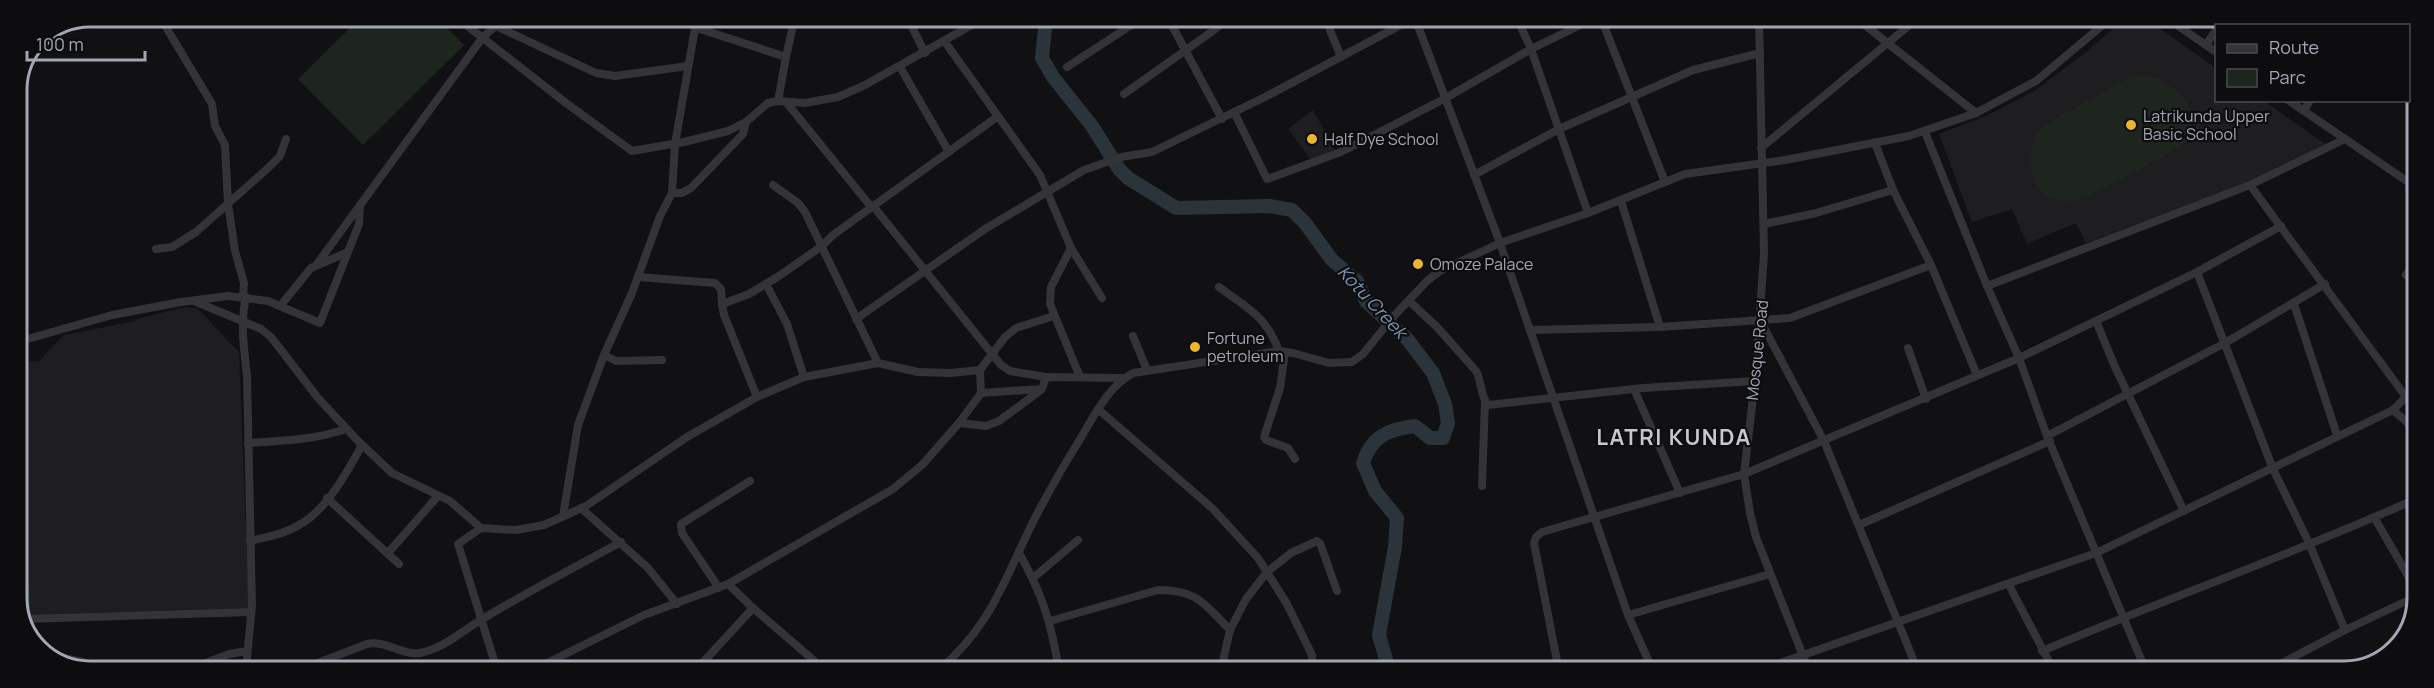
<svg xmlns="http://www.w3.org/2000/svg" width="2434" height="688" viewBox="0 0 2434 688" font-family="Manrope,sans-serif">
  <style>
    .built { fill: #1e1d20 }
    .green { fill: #1e251f }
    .water { fill: #2b333b }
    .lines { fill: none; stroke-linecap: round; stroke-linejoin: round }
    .river { stroke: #2b333b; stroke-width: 14 }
    .minor { stroke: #333338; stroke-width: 8 }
    .poi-dot { fill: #ebb431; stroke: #0d0c0e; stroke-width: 2 }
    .labels { text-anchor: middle; stroke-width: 4.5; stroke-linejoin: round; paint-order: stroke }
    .poi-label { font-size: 16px; fill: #a3a7b3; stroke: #0d0c0e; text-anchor: start }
    .street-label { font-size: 16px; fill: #a3a7b3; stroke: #0d0c0e }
    .water-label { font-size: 18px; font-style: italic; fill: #7b94ae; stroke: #0d0c0e }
    .district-label { font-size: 22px; font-weight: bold; letter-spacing: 1.5px; fill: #c4c7cf; stroke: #0d0c0e }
    .rim { fill: none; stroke: #a3a7b3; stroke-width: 3 }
  </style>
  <rect width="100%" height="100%" fill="#111113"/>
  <g class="built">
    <polygon points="2124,19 2146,19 2216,68 2216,100 2264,101 2325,144 2248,182 2086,243 2076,223 2027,244 2012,209 1972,222 1939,134 1988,115 2034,91 2085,53"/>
    <polygon points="1313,110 1335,149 1313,163 1288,129"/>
    <polygon points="185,307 197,308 239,352 249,608 22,615 17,603 17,362 39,361 64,335 136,321 136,319"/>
  </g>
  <g class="green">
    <polygon points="361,17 436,17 464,45 363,145 298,79"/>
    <path d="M2149,75C2180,87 2207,112 2182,146C2159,158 2091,199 2070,201C2051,202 2036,191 2032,173C2027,155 2031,140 2043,126L2132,76Z"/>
  </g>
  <polygon class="water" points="29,583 30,610 20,610 17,603 17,584"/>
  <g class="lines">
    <path class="river" d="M1046,18L1042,58L1053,77L1092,126L1119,169L1128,178L1176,208L1269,206L1292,210L1305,223L1332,260L1357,281L1366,301L1408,340L1433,373L1445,404L1448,423L1443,438H1430L1415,426C1388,429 1371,437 1363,463L1375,491L1397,518L1395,547L1379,635L1389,670"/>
    <g class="minor">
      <polyline points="160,17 212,104 215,126 225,145 228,204 235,251 244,283 243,297"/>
      <polyline points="456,17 566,103 632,151 684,142 728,131 746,122 768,103 778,101 805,103 838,97 865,85 986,17"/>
      <polyline points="492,17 496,26 596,73 615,76 688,66"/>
      <polyline points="907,17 925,53"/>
      <polyline points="1168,18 1222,119"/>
      <polyline points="1325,18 1341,57"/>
      <polyline points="1415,18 1500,243 1628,615 1653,671"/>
      <polyline points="1517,18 1531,49 1588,213"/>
      <polyline points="1601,18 1665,182"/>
      <polyline points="1759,18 1764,254 1755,381 1744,474 1750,513 1756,537 1809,671"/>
      <polyline points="1856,18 1976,113"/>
      <polyline points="2168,19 2216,52"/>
      <polyline points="2220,26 2224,19"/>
      <polyline points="2359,26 2363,19"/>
      <polyline points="694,27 786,57 795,17"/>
      <polyline points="945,42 1040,175 1071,248 1102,298"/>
      <polyline points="2206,45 2216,30"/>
      <polyline points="900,67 949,152"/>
      <polyline points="1067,67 1142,18"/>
      <polyline points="1124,94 1214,30 1228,18"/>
      <polyline points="2288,100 2417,188"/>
      <polyline points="778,101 786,57"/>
      <polyline points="786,102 868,203 874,207 1001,365 1010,371 1046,377"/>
      <polyline points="2304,111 2310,100"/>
      <polyline points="1234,112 1267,179 1341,152 1444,99 1531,49 1595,18"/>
      <polyline points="1925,132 1987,286 2019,358 2047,436 2146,671"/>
      <polyline points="1875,143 1893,190 1931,265 1977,375"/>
      <polyline points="1761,148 1918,18"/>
      <polyline points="1474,175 1559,129 1693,70 1760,53"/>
      <polyline points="773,185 798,203 805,212 878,363"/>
      <polyline points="2250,185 2406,397"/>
      <polyline points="672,193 682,193 691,188 743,134 746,122"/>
      <polyline points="1621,201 1660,327"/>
      <polyline points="1764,224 1816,213 1893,190"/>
      <polyline points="1071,248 1051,287 1050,304 1080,377"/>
      <polyline points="156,249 172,247 196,232 267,169 280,156 286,139"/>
      <polyline points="317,264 483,37 506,17"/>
      <polyline points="2197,272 2273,469 2309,543 2345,630"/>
      <polyline points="2406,275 2417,261"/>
      <polyline points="638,277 715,283 721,289 722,304 749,294 779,276 822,246 833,235 997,117"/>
      <polyline points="766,284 787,324 804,377"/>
      <polyline points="1987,286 2250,185 2345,139"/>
      <path d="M1219,287C1250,310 1265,315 1279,351"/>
      <polyline points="194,301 261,329 271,337 318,398 358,441 392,473 450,501 481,528 516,530 544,525 586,506 687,437 757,397 804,377 878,363 918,372 951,373 980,370"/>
      <path d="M1409,301L1438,328L1476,371C1482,381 1480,396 1488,405L1643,388L1755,381"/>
      <polyline points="722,304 724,315 757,397"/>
      <polyline points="2294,304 2337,435"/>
      <polyline points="281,305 311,268 346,253"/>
      <polyline points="856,319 985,229 1084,170 1121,157 1152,152 1265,97 1414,18"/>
      <polyline points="1760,320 1824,441 1918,671"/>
      <polyline points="2096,321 2115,367 2184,511"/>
      <polyline points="1530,330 1660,327 1790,318 1931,265"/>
      <polyline points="1133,336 1147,370"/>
      <polyline points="17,342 112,315 181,302 228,296 268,301 320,323 359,224 360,205"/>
      <polyline points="1908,348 1926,399"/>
      <polyline points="1285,352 1280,388 1264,437 1266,440 1288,448 1295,459"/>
      <polyline points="604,355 616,361 662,360"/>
      <polyline points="1634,389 1680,493"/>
      <polyline points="981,393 1042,389 1046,377 1123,378"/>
      <polyline points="1098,409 1212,508 1258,558 1287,604 1312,655 1312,670"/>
      <polyline points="2393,410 2416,430"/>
      <polyline points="959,423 986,426 999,421 1041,390"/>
      <polyline points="2047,436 2225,343 2325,284"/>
      <path d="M248,443C281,441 314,440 346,429"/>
      <polyline points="1482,486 1485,402"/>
      <polyline points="327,498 399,564"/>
      <polyline points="581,508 648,568 677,604"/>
      <polyline points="563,516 578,425 604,355 632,293 660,216 672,193 675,144 697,17"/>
      <polyline points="2374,517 2415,588"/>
      <polyline points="1859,525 2050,441"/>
      <polyline points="481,528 458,544 497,670"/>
      <path d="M250,541C267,537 284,534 299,525C327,510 347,472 362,445"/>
      <polyline points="388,553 438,496"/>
      <path d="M1019,553C1043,595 1051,623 1059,670"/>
      <polyline points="1033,578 1078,540"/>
      <polyline points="728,584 753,608 825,670"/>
      <polyline points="2009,585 2054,671"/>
      <polyline points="719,588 682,533 681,524 750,481"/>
      <polyline points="1628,615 1770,574"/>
      <polyline points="24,619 251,612"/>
      <path d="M1050,621L1158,590C1198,590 1204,604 1230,630"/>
      <path d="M2042,651C2166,599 2293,554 2416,499"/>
      <polyline points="50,655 83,662 100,669"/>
      <polyline points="541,666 644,615 728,584 893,489 922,465 959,423 981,393 980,370 1005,337 1016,328 1054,316"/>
      <polyline points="190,669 229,654 247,651"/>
      <path d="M246,669L252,605L247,375C244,350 240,322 246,297"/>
      <path d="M302,669L367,644C386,640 403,656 420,653C445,648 463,630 484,618C529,591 575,567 621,542"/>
      <polyline points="514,670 541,666 544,669"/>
      <polyline points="696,670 753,608"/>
      <path d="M939,670C990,627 1004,581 1032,524C1047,494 1064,465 1082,436C1095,414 1109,386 1133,373L1279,351L1293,353L1329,363L1352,362L1363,354L1394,316L1428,280L1440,271L1500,243L1588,213L1685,174L1785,160L1909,136L1976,113L2036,81L2110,19"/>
      <polyline points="1221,670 1230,630 1246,599 1267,572 1291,553 1317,541 1320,543 1337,591"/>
      <polyline points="1559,671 1534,543 1536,537 1542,532 1744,474 2019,358 2197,272 2281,226"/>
      <polyline points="1757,671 2096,553 2393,410 2416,387"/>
      <polyline points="2267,671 2345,630 2415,597"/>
    </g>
  </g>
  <g class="poi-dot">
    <circle cx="2131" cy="125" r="6"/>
    <circle cx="1312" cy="139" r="6"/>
    <circle cx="1418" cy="264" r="6"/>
    <circle cx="1195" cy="347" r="6"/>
  </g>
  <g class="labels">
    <g class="poi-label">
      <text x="2143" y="122">Latrikunda Upper<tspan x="2143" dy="18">Basic School</tspan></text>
      <text x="1324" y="145">Half Dye School</text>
      <text x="1430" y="270">Omoze Palace</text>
      <text x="1207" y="344">Fortune<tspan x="1207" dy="18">petroleum</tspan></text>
    </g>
    <g class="street-label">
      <text transform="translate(1757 350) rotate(-84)" y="6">Mosque Road</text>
    </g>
    <g class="water-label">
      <text transform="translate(1372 302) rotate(47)" y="6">Kotu Creek</text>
    </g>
    <g class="district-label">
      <text x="1674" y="445">LATRI KUNDA</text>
    </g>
  </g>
  <path d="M0 0H2434V688H0ZM90 27H2344A63 63 0 0 1 2407 90V598A63 63 0 0 1 2344 661H90A63 63 0 0 1 27 598V90A63 63 0 0 1 90 27Z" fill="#0d0c0e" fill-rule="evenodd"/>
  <path class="rim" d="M90 27H2344A63 63 0 0 1 2407 90V598A63 63 0 0 1 2344 661H90A63 63 0 0 1 27 598V90A63 63 0 0 1 90 27Z"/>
  <rect x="2215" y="24" width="195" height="78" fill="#0d0c0e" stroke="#494a50" stroke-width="1.5"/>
  <rect x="2227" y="44" width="30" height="9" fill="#333338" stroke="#494a50" stroke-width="1.5"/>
  <text x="2269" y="54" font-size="18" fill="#a3a7b3">Route</text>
  <rect x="2227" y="69" width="30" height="18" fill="#1e251f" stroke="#494a50" stroke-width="1.5"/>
  <text x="2269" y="84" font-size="18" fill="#a3a7b3">Parc</text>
  <path d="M27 51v9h118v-9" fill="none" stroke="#a3a7b3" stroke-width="3"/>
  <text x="36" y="51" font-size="18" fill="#a3a7b3" stroke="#0d0c0e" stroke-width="4.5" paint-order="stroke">100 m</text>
</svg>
